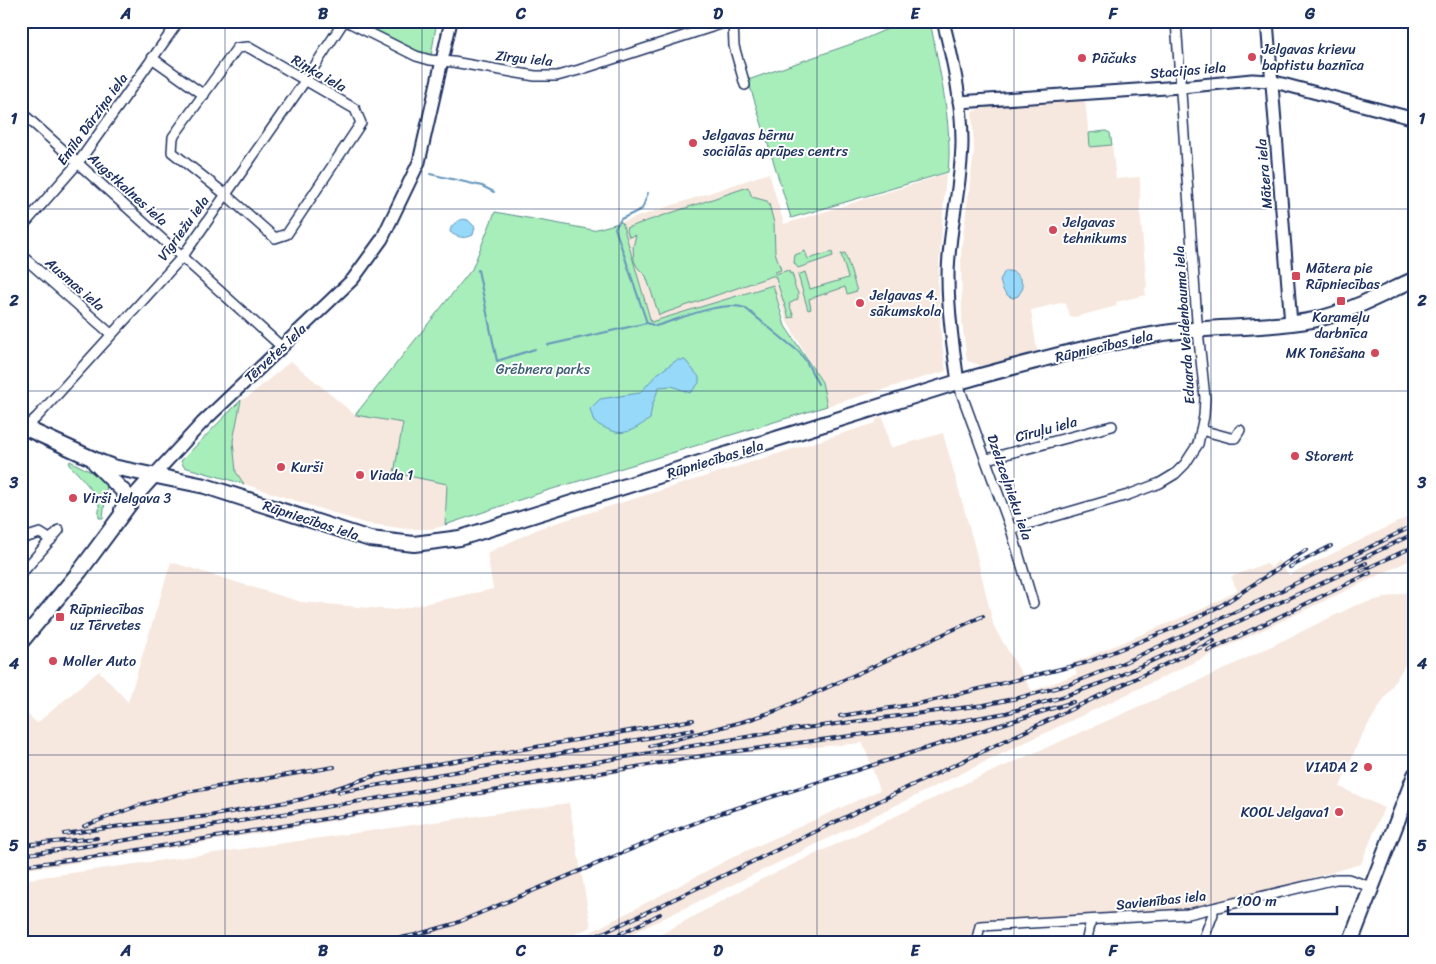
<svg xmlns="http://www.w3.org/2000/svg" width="1436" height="964" viewBox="0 0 1436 964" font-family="Sriracha,sans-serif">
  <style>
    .built { fill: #f7e8df }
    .green { fill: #a7eeba; stroke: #618e8c }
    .water { fill: #96d9f8; stroke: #6595ba }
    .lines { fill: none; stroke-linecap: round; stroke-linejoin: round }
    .stream { stroke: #6595ba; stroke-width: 2 }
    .street-casing { stroke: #1b2f5e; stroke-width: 12 }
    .secondary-casing { stroke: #1b2f5e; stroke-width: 15 }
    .primary-casing { stroke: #1b2f5e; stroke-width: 18 }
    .street { stroke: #fff; stroke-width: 9 }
    .secondary { stroke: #fff; stroke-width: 11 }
    .primary { stroke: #fff; stroke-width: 14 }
    .rail-casing { stroke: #1b2f5e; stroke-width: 4 }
    .rail { stroke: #fff; stroke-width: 2; stroke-dasharray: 5.5; stroke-linecap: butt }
    .grid { fill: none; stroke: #1b2f5e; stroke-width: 1; stroke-opacity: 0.55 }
    .poi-dot { fill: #d1495b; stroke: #fff; stroke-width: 2 }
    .labels { text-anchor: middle; stroke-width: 4; stroke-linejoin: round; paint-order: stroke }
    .poi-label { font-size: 14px; fill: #1b2f5e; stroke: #fff; text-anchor: start }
    .street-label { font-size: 14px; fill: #1b2f5e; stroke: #fff }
    .park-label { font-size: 14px; fill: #3e5f75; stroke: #fff }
    .neatline { fill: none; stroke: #1b2f5e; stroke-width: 2 }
    .grid-label { font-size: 16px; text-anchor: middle; font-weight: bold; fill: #1b2f5e }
  </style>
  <rect width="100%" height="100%" fill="#fff"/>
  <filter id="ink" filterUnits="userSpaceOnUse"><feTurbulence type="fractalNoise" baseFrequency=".02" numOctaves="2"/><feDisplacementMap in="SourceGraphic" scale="10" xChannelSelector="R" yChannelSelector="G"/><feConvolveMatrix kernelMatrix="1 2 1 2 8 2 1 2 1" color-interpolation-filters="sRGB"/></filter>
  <g filter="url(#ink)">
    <g class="built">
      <polygon points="1085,100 1090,146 1112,145 1116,179 1140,177 1140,210 1147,287 1145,288 1146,295 1116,302 1117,306 1075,317 1070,317 1065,302 1031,310 1037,351 983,366 967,361 962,323 961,251 974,152 972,112 982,108"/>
      <polygon points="769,173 784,224 946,174 938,279 941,336 946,371 827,406 822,382 787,322 773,285 651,323 622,222"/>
      <polygon points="291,361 355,415 404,423 394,473 447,484 444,526 431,529 407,529 364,523 244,484 236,472 233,441 241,400 249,396"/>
      <polygon points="883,417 890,448 943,433 975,548 994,627 1032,691 1077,674 1073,663 1202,609 1229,595 1237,590 1231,577 1266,563 1271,568 1278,560 1289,575 1414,514 1415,558 1026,742 613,943 570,943 735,856 880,790 863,743 731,754 112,858 21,870 21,708 37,723 99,671 128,702 171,562 301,602 395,610 493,589 487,553 540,528 876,423 876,419"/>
      <polygon points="1415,590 1415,649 1360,738 1340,787 1384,808 1361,864 1255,894 1190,909 1010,919 975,937 932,943 645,943 760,880 966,783 1218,672 1356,605"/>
      <polygon points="569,803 591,927 554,943 21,943 21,880"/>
    </g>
    <g class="green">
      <polygon points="354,21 437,21 431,56 413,52"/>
      <path d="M906,21H930C939,68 953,125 948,172L791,218L748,80L857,42Z"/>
      <polygon points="1106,131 1110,133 1112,145 1090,147 1089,133"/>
      <polygon points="748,187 752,197 767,201 769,204 774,223 775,252 781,270 775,272 775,274 789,270 790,274 792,273 795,284 794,285 798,293 798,299 789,304 794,317 789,318 775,276 772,276 659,315 646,276 638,268 634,261 633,247 636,235 629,237 626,228"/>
      <polygon points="495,212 593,230 622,222 651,322 773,285 785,326 822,382 827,406 546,491 445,525 447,484 394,473 403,423 355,415 472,269"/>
      <polygon points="805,251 808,259 832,252 833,256 798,268 794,263 795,255"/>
      <polygon points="845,253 857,291 847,294 845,287 809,299 811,309 808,310 798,275 805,272 810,289 848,278 841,254"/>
      <polygon points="241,400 233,441 236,472 244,484 184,467 181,461"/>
      <path d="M70,461L99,476L107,483L103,518H99C98,513 100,509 99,505C98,495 77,472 69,465Z"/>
    </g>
    <g class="water">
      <path d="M463,219L468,220L475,227L473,235C466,239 457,238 450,232C450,225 457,221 463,219Z"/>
      <path d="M1005,271C1017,270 1021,278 1023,288L1018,296L1013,298C1004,295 1002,289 1000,280Z"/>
      <path d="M677,360H685L699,377V383L690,393L672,386L659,387L652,406L650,419C625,436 620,437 594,422L590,409L600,399L640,393L657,374Z"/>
    </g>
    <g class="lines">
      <g class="stream">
        <polyline points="430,174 482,186 494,192"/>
        <path d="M648,193L642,209L621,219L615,228L647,323L656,326C680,319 722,300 745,308L799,352L806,361L818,384"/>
        <polyline points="478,270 497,361 535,349"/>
        <polyline points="548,345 647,323"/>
      </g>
      <g class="street-casing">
        <g id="street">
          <polyline points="346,21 416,56 430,60 453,62 535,76 557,76 579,70 730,21"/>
          <polyline points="733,21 734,46 745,85"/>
          <polygon points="248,47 355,109 361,123 287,234 275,238 225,194 172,152 173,137 237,48"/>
          <polyline points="152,58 204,95"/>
          <polyline points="21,112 282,347"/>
          <polyline points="21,228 78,163 179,21"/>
          <polyline points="21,255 111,334"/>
          <polyline points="958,382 962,395 1011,529 1033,603"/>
          <polyline points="1201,430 1231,438 1235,438 1240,430"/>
          <polyline points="22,431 37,417 183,256 305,81 344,21"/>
          <polyline points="987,459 1112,426"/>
          <polyline points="1011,529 1128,495 1160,483 1175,474 1185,464 1198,444 1204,416 1205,398 1197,321 1176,21"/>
          <polyline points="21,539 40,533 51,540"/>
          <polyline points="21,574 59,530"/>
          <polyline points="976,943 980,926 1188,914 1336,879 1348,879 1371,887"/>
          <polyline points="1086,943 1091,920"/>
          <polyline points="1202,943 1213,914 1212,909"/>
        </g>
      </g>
      <g class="secondary-casing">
        <g id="secondary">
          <path d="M943,21C953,60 962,100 962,141C962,186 948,231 948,276C948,312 953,347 958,382"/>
          <polyline points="1267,21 1291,324"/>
          <polyline points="959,102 1181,87 1252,80 1271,81 1415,119"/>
          <polyline points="154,475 202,423 353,279 382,239 419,162 451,21"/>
        </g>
      </g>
      <g class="primary-casing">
        <g id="primary">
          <path d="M21,426L100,462L113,467L205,486L370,539L414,544L460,538L958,382C1024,364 1091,345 1158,334C1209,325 1262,330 1313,320C1348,313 1382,294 1415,279"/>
          <polyline points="95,463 125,493 126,502 122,510"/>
          <polyline points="21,642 80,571 137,494 154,475"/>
          <polyline points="1350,943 1415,775"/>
        </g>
      </g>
      <use href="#street" class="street"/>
      <use href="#secondary" class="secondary"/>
      <use href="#primary" class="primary"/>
      <g class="rail-casing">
        <g id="rail">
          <polyline points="1357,561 1411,535"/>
          <polyline points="1290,567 1331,546"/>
          <polyline points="1361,571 1415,546"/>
          <polyline points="1219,607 1306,550"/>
          <polyline points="1208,651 1370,573"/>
          <polyline points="840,716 922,703 1085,663 1184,624 1224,604"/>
          <polyline points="650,746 745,721 778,710 983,616"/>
          <polyline points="339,792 693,730"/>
          <polyline points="84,826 140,805 187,792 334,767"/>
          <polyline points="64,834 121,826 209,816 303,799 374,776 402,770 693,720"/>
          <polyline points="21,845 97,838"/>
          <polyline points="21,855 108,843 782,731 984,705 1022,697 1070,684 1116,666 1270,596 1415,525"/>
          <polyline points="21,866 114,854 708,755 948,723 1006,713 1059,698 1110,680 1366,563"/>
          <polyline points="376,943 415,935 454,924 677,830 721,813 1073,702"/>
          <polyline points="582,943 1214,641"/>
          <polyline points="602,943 660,914"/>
        </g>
      </g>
      <use href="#rail" class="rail"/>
    </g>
  </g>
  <path class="grid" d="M225,21V943M422,21V943M619,21V943M817,21V943M1014,21V943M1211,21V943M21,209H1415M21,391H1415M21,573H1415M21,755H1415"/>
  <g class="poi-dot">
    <circle cx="1252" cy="57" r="5"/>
    <circle cx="1082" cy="58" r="5"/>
    <circle cx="693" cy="143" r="5"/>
    <circle cx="1053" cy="230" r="5"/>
    <rect x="1291" y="271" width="10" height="10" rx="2.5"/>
    <rect x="1336" y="296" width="10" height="10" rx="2.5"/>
    <circle cx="860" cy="303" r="5"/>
    <circle cx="1375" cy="353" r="5"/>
    <circle cx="1295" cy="456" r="5"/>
    <circle cx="281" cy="467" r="5"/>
    <circle cx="360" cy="475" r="5"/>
    <circle cx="73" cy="498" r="5"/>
    <rect x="55" y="612" width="10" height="10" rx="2.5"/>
    <circle cx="53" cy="661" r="5"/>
    <circle cx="1368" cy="767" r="5"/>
    <circle cx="1339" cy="812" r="5"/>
  </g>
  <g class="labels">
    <g class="poi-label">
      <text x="1262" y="54">Jelgavas krievu<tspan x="1262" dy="16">baptistu baznīca</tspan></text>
      <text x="1092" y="63">Pūčuks</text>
      <text x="703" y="140">Jelgavas bērnu<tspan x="703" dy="16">sociālās aprūpes centrs</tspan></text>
      <text x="1063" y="227">Jelgavas<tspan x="1063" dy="16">tehnikums</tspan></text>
      <text x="1306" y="273">Mātera pie<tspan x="1306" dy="16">Rūpniecības</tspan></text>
      <text x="870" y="300">Jelgavas 4.<tspan x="870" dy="16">sākumskola</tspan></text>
      <text x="1341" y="322" text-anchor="middle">Karameļu<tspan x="1341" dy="16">darbnīca</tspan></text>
      <text x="1365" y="358" text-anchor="end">MK Tonēšana</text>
      <text x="1305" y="461">Storent</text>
      <text x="291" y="472">Kurši</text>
      <text x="370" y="480">Viada 1</text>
      <text x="83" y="503">Virši Jelgava 3</text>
      <text x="70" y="614">Rūpniecības<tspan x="70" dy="16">uz Tērvetes</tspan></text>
      <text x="63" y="666">Moller Auto</text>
      <text x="1358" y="772" text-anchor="end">VIADA 2</text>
      <text x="1329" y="817" text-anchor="end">KOOL Jelgava1</text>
    </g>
    <g class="street-label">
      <text transform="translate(524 58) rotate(6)" y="5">Zirgu iela</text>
      <text transform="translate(1188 70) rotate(-5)" y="5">Stacijas iela</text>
      <text transform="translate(319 73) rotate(30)" y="5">Riņķa iela</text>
      <text transform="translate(92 119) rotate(-54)" y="5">Emīla Dārziņa iela</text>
      <text transform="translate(1264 174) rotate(-95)" y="5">Mātera iela</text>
      <text transform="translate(128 189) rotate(42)" y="5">Augstkalnes iela</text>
      <text transform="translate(183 228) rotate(-54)" y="5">Vīgriežu iela</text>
      <text transform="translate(75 284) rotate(41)" y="5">Ausmas iela</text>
      <text transform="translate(1184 325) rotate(-94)" y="5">Eduarda Veidenbauma iela</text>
      <text transform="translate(1104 346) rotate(-13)" y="5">Rūpniecības iela</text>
      <text transform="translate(275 353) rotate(-43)" y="5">Tērvetes iela</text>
      <text transform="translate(1046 429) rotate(-15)" y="5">Cīruļu iela</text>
      <text transform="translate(715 459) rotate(-17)" y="5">Rūpniecības iela</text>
      <text transform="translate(1010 487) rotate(71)" y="5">Dzelzceļnieku iela</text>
      <text transform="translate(311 520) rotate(18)" y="5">Rūpniecības iela</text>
      <text transform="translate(1161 900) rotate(-6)" y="5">Savienības iela</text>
    </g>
    <g class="park-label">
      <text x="543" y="374">Grēbnera parks</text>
    </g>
  </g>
  <rect width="1436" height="964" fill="none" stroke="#fff" stroke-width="55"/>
  <path d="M1228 906v8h109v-8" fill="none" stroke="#1b2f5e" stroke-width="2.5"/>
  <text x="1236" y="906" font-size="15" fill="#1b2f5e" stroke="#ffffff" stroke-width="4" paint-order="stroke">100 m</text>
  <rect x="28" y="28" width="1380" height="908" class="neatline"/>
  <g class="grid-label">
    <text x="126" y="19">A</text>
    <text x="323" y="19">B</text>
    <text x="521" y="19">C</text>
    <text x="718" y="19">D</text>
    <text x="915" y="19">E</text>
    <text x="1113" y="19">F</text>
    <text x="1310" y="19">G</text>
    <text x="14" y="124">1</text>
    <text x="1422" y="124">1</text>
    <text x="14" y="306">2</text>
    <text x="1422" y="306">2</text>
    <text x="14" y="488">3</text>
    <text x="1422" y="488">3</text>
    <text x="14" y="669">4</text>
    <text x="1422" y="669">4</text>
    <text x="14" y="851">5</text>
    <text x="1422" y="851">5</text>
    <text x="126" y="956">A</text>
    <text x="323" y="956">B</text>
    <text x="521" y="956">C</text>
    <text x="718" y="956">D</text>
    <text x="915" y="956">E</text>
    <text x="1113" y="956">F</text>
    <text x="1310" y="956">G</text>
  </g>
</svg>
